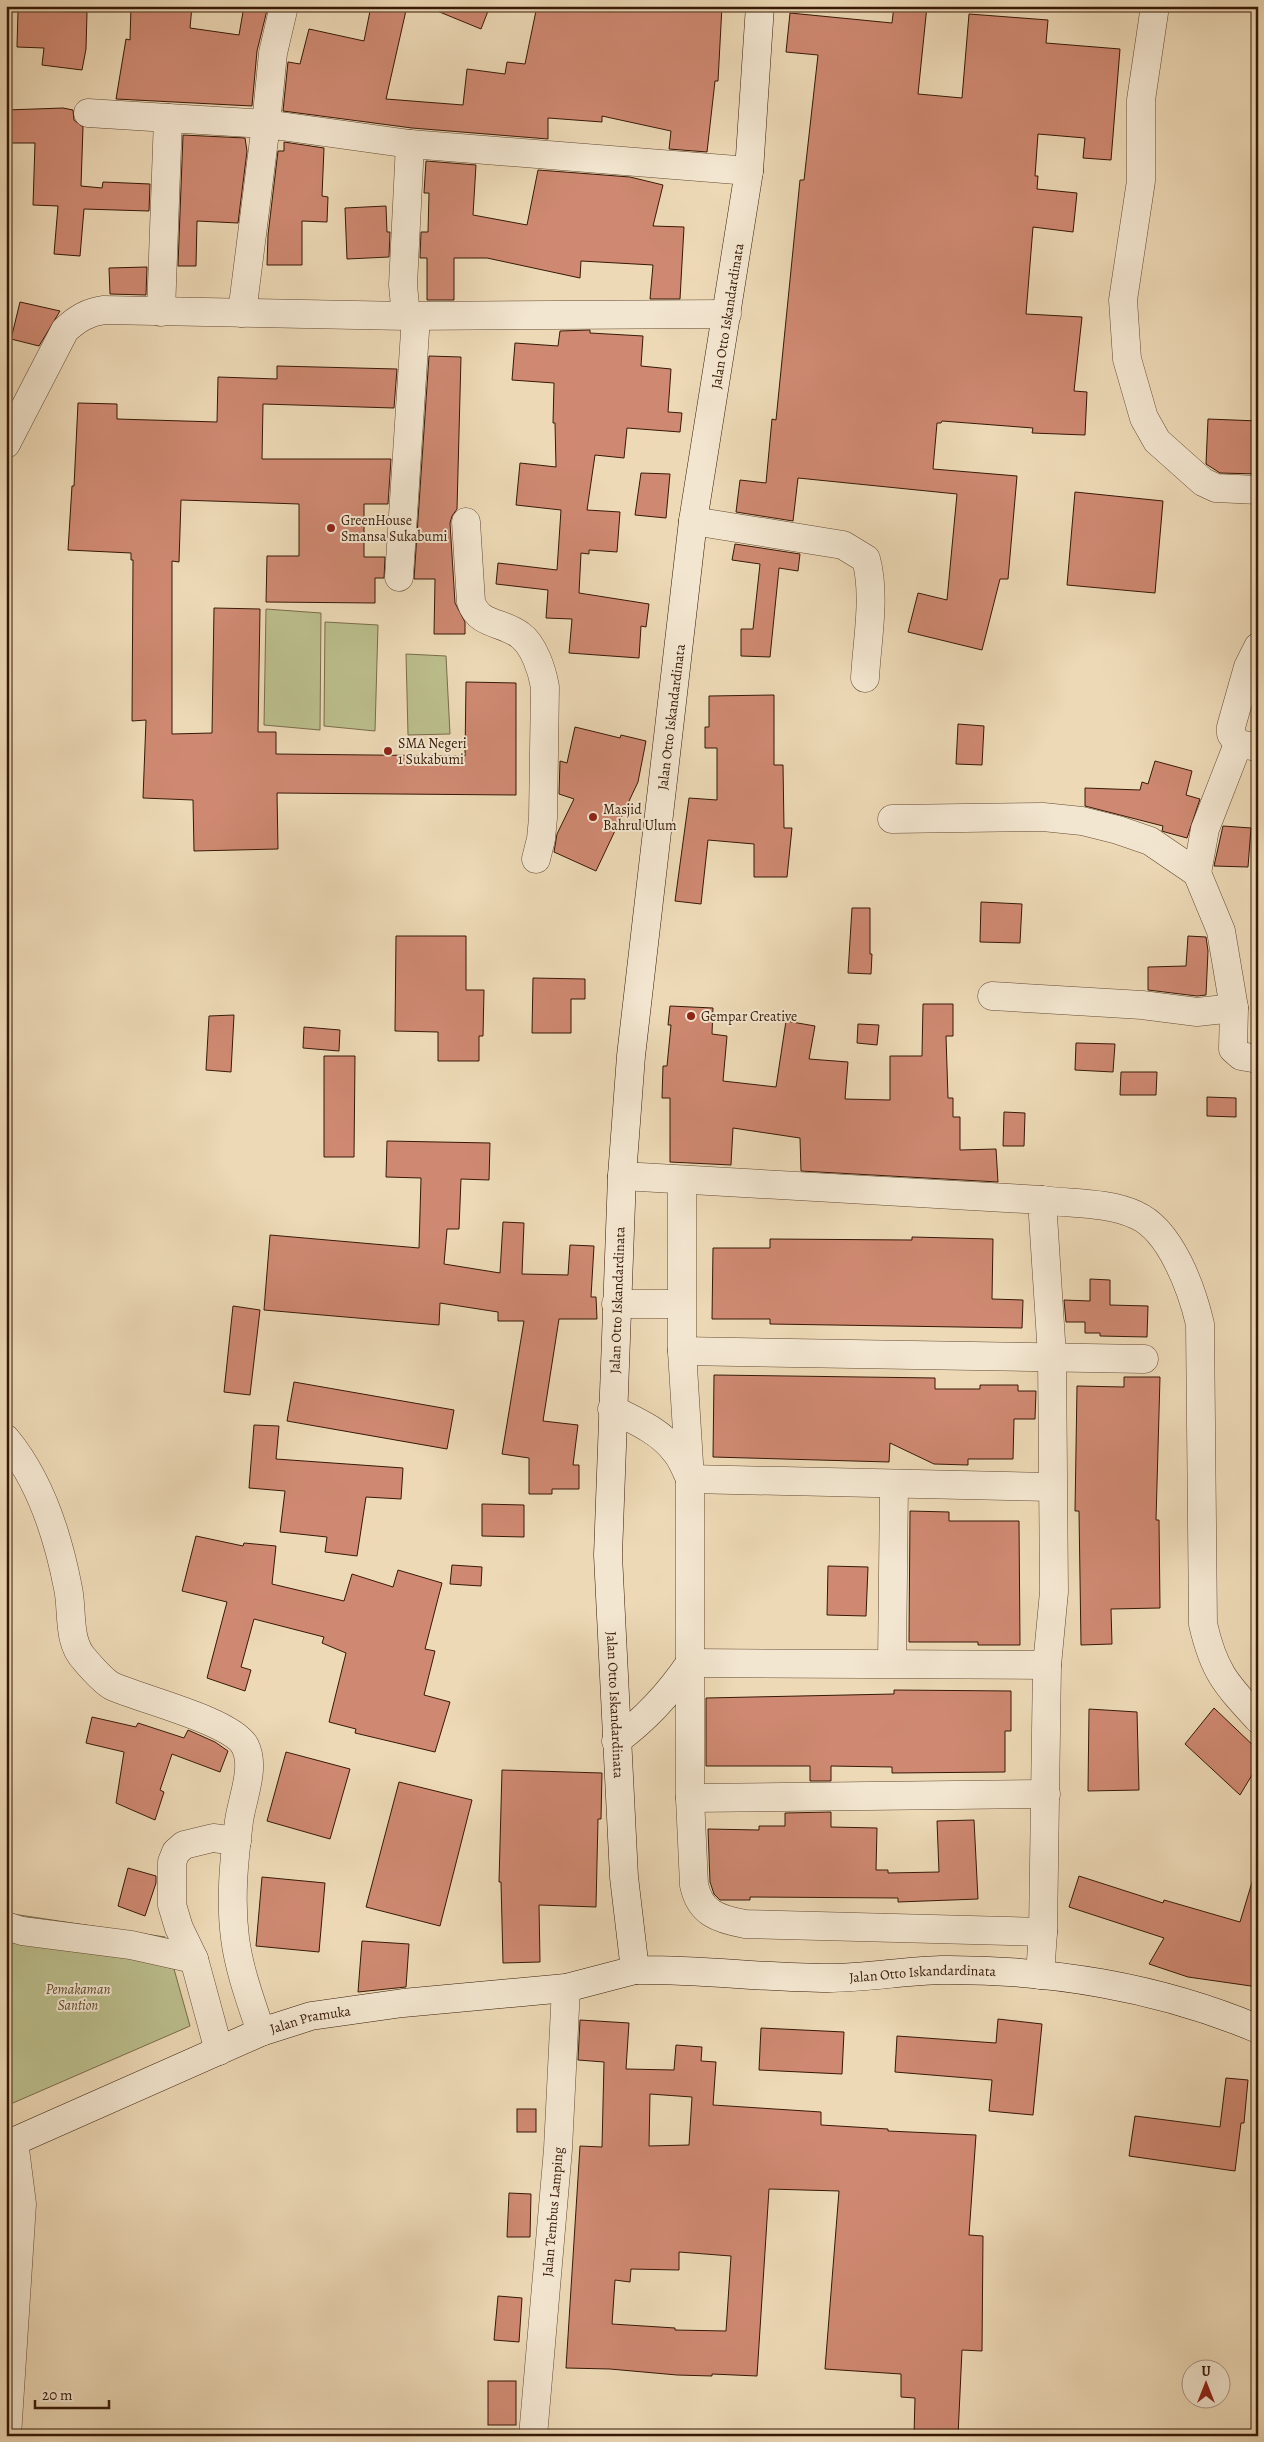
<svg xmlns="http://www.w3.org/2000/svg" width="1264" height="2442" viewBox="0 0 1264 2442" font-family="Alegreya,serif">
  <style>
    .green { fill: #bbbe8c; stroke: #796c49 }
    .building { fill: #cf8972; stroke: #371906; fill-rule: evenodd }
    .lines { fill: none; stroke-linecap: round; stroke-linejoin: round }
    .street-casing { stroke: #644932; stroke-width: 29 }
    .secondary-casing { stroke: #371906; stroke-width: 29 }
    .street { stroke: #f3e6d0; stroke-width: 28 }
    .secondary { stroke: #f3e6d0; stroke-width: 28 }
    .poi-dot { fill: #8f2418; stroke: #f3e6d0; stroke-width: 2 }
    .labels { text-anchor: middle; stroke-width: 4; stroke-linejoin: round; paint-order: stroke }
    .street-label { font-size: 14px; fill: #371906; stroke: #f3e6d0 }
    .poi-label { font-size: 14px; fill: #371906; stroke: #f3e6d0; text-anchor: start }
    .park-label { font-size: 14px; font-style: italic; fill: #5f4b2e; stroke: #f3e6d0 }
  </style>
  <rect width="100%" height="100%" fill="#edd9b6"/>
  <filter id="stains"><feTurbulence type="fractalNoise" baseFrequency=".004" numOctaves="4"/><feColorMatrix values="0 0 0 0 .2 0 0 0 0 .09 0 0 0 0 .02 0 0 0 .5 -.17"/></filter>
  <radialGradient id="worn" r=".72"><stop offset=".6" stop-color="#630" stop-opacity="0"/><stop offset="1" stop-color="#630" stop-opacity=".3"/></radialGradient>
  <g class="green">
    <polygon points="266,609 321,613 320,730 264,725"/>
    <polygon points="325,622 378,625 375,731 324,726"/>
    <polygon points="406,654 446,656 450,734 408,735"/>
    <polygon points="6,1913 165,1937 190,2026 6,2106"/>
  </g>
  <g class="building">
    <polygon points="131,6 192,6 190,28 239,35 244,6 268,6 257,51 252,106 116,99 126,39 130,40"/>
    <polygon points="371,6 407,6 386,99 463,105 467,69 505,74 507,62 525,64 537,6 722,6 718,81 715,81 707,152 669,149 671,131 602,116 602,122 548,118 548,139 412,128 283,111 288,62 300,64 309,29 364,41"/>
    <polygon points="425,6 490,6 481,29"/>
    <polygon points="894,6 927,6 918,94 962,98 969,14 1048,20 1046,43 1120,49 1111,160 1083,158 1085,138 1038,134 1035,176 1038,176 1037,189 1077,193 1073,232 1033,227 1026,314 1082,317 1074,391 1087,392 1085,435 1032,433 1033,428 942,421 941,423 937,423 933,469 1017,476 1008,579 1000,579 982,650 908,632 918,593 947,600 957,494 798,478 793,521 736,512 740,480 766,483 772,419 776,420 800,180 804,180 818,55 786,52 790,13 892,23"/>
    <polygon points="18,11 87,12 86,49 82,70 42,65 44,48 17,47"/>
    <polygon points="63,108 73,110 74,120 83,127 81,186 102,188 103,182 150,184 149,211 84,209 80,256 54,254 58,206 33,205 35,143 6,143 6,110"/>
    <polygon points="183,135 245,138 247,151 238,223 197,221 196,266 178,266"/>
    <polygon points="284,142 324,148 322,196 328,197 327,222 302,221 302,265 267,265 268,235 278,151 284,151"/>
    <polygon points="426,161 476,165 473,215 527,225 538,170 630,177 663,185 653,226 684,227 680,299 650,299 653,265 581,261 580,278 487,258 454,258 454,300 427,300 427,258 420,258 421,232 428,232 429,193 424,193"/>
    <polygon points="386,206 387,232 390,232 389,257 347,259 345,208"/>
    <polygon points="147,267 146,295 110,294 109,268"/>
    <polygon points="20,302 60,311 39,346 11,339"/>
    <polygon points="590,330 590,333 643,336 641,366 671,369 668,412 682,413 680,432 627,428 624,458 595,455 587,510 620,512 617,552 589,550 589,554 581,553 579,593 649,604 646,627 641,626 639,658 569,653 572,619 546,618 548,590 496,584 498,563 557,570 561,510 516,505 520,463 556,467 555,423 553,423 554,383 512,380 515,343 558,346 560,331"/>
    <polygon points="429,356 461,357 457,509 452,516 450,523 455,603 465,622 465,634 434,634 435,579 414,579"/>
    <polygon points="277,366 397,369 394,408 263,404 262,459 391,459 388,504 364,504 364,557 385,557 384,578 375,578 375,603 266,602 267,556 299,556 299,504 181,500 179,562 172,561 172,734 212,733 214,608 260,609 258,732 276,732 276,754 465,756 466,682 516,683 516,795 277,793 278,849 194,851 193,800 143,798 146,720 132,721 133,560 131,560 131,553 68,550 72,486 74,486 78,403 117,404 117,419 217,422 218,377 277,379"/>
    <polygon points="1208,419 1258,421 1258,474 1220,473 1206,464"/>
    <polygon points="641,473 670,474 666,518 635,515"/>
    <polygon points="1075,492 1163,501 1155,593 1067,585"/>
    <polygon points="735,544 800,554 798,571 779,568 770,657 741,656 741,629 753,629 760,564 732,560"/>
    <polygon points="774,695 774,765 783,765 784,828 792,828 787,877 754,877 754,844 708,840 701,904 675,901 689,798 717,800 717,748 705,748 705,727 709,727 709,696"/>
    <polygon points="958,724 984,726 982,765 956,764"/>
    <polygon points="575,727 620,738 621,735 646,741 638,782 596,871 554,852 557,834 574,799 559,794 560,761 567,763"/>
    <polygon points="1155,761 1192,771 1186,795 1200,799 1187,838 1165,832 1162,831 1163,826 1085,806 1085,788 1140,790 1142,782 1148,784"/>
    <polygon points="1223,826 1251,828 1248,867 1214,866"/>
    <polygon points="981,902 1022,904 1020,943 980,942"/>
    <polygon points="852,908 870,908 870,954 872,954 871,974 848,973"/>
    <polygon points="396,936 466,936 466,990 484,990 483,1036 479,1036 479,1061 438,1061 438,1032 395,1031"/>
    <polygon points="1188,936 1206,937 1208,951 1206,995 1197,996 1148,990 1148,967 1186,966"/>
    <polygon points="533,978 585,979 585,999 571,999 571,1033 532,1033"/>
    <polygon points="923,1004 953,1004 953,1036 946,1036 948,1098 953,1098 953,1117 960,1117 960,1150 996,1149 998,1182 801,1171 800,1138 733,1128 731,1165 670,1162 670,1098 662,1098 663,1066 667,1066 671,1025 668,1025 670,1006 713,1008 712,1034 727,1036 723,1081 776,1087 786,1021 815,1026 809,1059 848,1062 845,1099 890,1100 890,1056 922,1056"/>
    <polygon points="234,1015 231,1072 206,1070 209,1016"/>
    <polygon points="858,1024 879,1025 877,1045 857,1043"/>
    <polygon points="304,1027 340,1030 339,1051 303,1048"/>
    <polygon points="1076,1043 1115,1044 1113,1072 1075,1070"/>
    <polygon points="324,1056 355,1056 354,1157 324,1157"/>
    <polygon points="1121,1072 1157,1072 1156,1095 1120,1095"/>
    <polygon points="1207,1097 1236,1098 1236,1117 1207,1116"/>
    <polygon points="1004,1112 1025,1113 1024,1146 1003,1146"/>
    <polygon points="387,1141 490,1143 489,1180 461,1179 459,1229 447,1229 444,1264 500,1273 503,1222 524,1223 522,1274 568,1275 570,1245 594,1246 591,1297 596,1297 597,1319 559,1319 543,1421 578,1425 573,1465 579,1465 579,1489 552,1489 552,1494 529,1494 529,1458 502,1454 524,1321 498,1321 498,1312 440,1303 439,1325 264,1310 270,1235 419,1248 421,1178 386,1177"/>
    <polygon points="912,1237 993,1239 992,1299 1023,1300 1022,1328 770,1324 770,1319 712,1319 713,1248 770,1248 770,1239 912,1240"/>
    <polygon points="1090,1279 1110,1280 1110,1305 1148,1306 1147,1337 1100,1336 1100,1333 1085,1333 1085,1322 1066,1322 1064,1300 1090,1301"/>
    <polygon points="233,1306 260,1310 250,1395 224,1392"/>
    <polygon points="714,1375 935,1378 935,1389 980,1389 980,1385 1018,1385 1018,1391 1036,1391 1035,1419 1014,1419 1013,1459 968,1459 968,1465 934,1464 890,1443 889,1462 713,1457"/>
    <polygon points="1124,1377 1160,1377 1156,1520 1159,1520 1160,1608 1111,1609 1112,1644 1081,1645 1079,1511 1075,1511 1077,1386 1124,1387"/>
    <polygon points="294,1382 454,1410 447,1449 287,1421"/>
    <polygon points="254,1425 279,1426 276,1459 403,1468 401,1499 366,1497 357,1556 325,1552 327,1537 280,1532 285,1491 249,1488"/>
    <polygon points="482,1504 524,1505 524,1537 482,1536"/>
    <polygon points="910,1511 949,1512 949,1521 1019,1521 1020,1645 978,1645 978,1642 909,1642"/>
    <polygon points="196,1536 243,1546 244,1543 276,1546 272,1584 344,1601 352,1574 393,1587 398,1570 442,1583 425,1649 435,1651 424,1695 450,1702 435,1752 355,1733 356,1729 329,1722 346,1653 322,1643 324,1637 254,1619 241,1667 251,1670 245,1691 207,1678 227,1602 182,1591"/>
    <polygon points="452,1565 482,1567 481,1586 450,1584"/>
    <polygon points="828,1566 868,1567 866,1616 827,1615"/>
    <polygon points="894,1690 1011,1691 1011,1731 1005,1731 1005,1772 892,1773 892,1767 831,1766 831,1781 810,1781 810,1766 706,1766 706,1698 894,1694"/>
    <polygon points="1214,1708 1258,1750 1258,1765 1240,1795 1185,1744"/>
    <polygon points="1089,1709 1137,1712 1139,1790 1088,1791"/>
    <polygon points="92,1717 136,1727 138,1723 184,1738 188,1730 215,1742 228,1751 220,1772 172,1754 160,1790 164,1792 155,1820 116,1803 124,1752 86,1743"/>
    <polygon points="286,1752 350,1769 330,1839 267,1821"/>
    <polygon points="502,1770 602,1773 601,1819 598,1819 596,1907 539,1905 540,1962 503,1963 501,1882 499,1882"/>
    <polygon points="399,1782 472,1800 440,1926 366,1907"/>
    <polygon points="831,1812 831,1827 877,1828 876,1870 888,1870 888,1873 939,1872 937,1821 974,1820 978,1899 898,1902 898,1898 750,1897 750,1900 720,1900 714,1894 710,1882 708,1829 759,1830 759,1826 785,1826 785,1813"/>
    <polygon points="128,1868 156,1876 156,1883 145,1916 118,1906"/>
    <polygon points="1079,1876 1163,1903 1164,1900 1240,1922 1253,1879 1258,1880 1258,1987 1188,1977 1149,1964 1164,1938 1069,1907"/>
    <polygon points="262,1877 325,1883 319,1952 256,1946"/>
    <polygon points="362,1941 409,1944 406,1987 358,1992"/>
    <polygon points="998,2019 1042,2024 1033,2115 989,2111 992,2080 895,2072 897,2036 996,2043"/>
    <path d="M580,2020L629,2023L626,2069L674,2070L676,2045L702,2047L701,2061L716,2062L713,2105L821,2112V2125L888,2129V2131L976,2135L969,2235L983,2236L982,2351L962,2350L958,2436H914L915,2398L901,2397V2374L825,2369L839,2191L769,2189L757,2376L712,2374V2376L677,2375L610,2369L566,2368L580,2146L602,2147L604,2062L578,2060ZM650,2094L692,2097L689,2145L649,2146ZM679,2252L731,2256L726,2331L675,2330V2328L612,2324L615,2280L630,2282L631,2269L679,2270Z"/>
    <polygon points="761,2028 844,2032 842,2074 759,2070"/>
    <polygon points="1226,2078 1248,2080 1244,2123 1241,2123 1235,2171 1129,2156 1135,2116 1220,2127"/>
    <rect x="517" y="2109" width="19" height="23"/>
    <polygon points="509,2193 531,2194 530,2237 507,2237"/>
    <polygon points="498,2296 522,2298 519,2342 494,2340"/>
    <rect x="488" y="2381" width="28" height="44"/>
  </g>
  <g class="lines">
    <g class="street-casing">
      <g id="street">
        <polyline points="1155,6 1141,100 1141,181 1123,300 1127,359 1144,418 1157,441 1203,482 1216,488 1258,490"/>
        <polyline points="88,113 168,118"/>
        <polyline points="161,312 168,118 266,124 273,53 284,6"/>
        <polyline points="242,313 266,124 410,144 749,171"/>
        <polyline points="406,316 727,314"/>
        <path d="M6,444L65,330C77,319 88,312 104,310L406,316L403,285L410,144"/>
        <path d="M693,521L843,545L866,559C876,596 867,640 865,678"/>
        <path d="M466,522L471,602C479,626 502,621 520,635C534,645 542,670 545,687L543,818L541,839L536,859"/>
        <polyline points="399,577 416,316"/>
        <polyline points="1258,647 1248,667 1231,727 1231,734 1238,744 1258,747"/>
        <polyline points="892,819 1043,817 1082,821 1118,830 1150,841 1197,873 1221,931 1234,1008 1233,1049 1241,1056 1258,1059"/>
        <polyline points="1197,873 1205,829 1238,744"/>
        <polyline points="992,996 1142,1005 1197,1012 1234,1008"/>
        <polyline points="622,1176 1042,1200 1052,1356 1054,1592 1047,1665 690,1663"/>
        <path d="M682,1180V1351L690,1479V1798L694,1885C700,1913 718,1919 745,1924L1043,1932"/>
        <path d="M1042,1200C1072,1204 1108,1202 1136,1215C1171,1230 1192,1290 1200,1324L1203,1624C1214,1672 1226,1684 1258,1719"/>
        <polyline points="616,1304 681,1304"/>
        <polyline points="682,1351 1144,1359"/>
        <path d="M612,1409C634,1420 660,1431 675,1451C682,1459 686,1470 690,1479L1052,1487"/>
        <path d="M6,1439C40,1480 58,1536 68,1588C73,1611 67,1642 85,1660C92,1668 103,1681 112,1686C140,1699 232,1721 245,1746C256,1767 242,1799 239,1821C234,1859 230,1899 235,1938C239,1970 251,2002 261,2032"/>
        <polyline points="892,1663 894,1485"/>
        <path d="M616,1741C646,1719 669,1694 690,1663"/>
        <polyline points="690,1798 1046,1794"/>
        <polyline points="6,1926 22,1931 131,1945 194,1959"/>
        <polyline points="1040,1975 1043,1932 1047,1665"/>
        <polyline points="219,2051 194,1959 179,1928 172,1905 172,1862 176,1852 184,1845 213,1838 237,1841"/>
        <polyline points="7,2436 22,2204 14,2141"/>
        <path id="s1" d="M533,2436L558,2149L566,1988"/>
      </g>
    </g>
    <g class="secondary-casing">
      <g id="secondary">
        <path id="s2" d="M760,6L749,171L693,521L631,1056L622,1176L608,1555L624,1877L635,1970C700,1969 763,1978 828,1978C866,1978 903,1971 941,1970C1048,1969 1159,1987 1258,2029"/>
        <path id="s3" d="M6,2145L261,2032L311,2016L403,2003L566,1988L635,1970"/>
      </g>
    </g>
    <use href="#street" class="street"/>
    <use href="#secondary" class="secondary"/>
  </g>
  <g class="poi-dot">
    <circle cx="331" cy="528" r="5"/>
    <circle cx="388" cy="751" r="5"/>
    <circle cx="593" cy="817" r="5"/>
    <circle cx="691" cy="1016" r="5"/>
  </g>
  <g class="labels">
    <g class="street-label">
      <text transform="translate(727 316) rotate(-81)" y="5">Jalan Otto Iskandardinata</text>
      <text transform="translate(671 717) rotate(-83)" y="5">Jalan Otto Iskandardinata</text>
      <text transform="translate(617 1300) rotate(-88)" y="5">Jalan Otto Iskandardinata</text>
      <text dy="5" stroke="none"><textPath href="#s2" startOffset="1708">Jalan Otto Iskandardinata</textPath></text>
      <text dy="5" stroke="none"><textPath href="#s2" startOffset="2262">Jalan Otto Iskandardinata</textPath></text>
      <text dy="5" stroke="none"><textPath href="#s3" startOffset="330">Jalan Pramuka</textPath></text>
      <text dy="5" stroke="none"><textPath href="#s1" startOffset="225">Jalan Tembus Lamping</textPath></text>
    </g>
    <g class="poi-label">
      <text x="341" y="525">GreenHouse<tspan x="341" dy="16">Smansa Sukabumi</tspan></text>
      <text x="398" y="748">SMA Negeri<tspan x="398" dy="16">1 Sukabumi</tspan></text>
      <text x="603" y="814">Masjid<tspan x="603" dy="16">Bahrul Ulum</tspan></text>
      <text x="701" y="1021">Gempar Creative</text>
    </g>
    <g class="park-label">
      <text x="78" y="1994">Pemakaman<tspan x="78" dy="16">Santion</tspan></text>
    </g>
  </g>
  <rect width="1264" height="2442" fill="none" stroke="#edd9b6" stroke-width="25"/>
  <rect x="8" y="8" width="1249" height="2427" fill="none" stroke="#371906" stroke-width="2.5"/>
  <rect x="12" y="12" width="1239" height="2417" fill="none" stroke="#371906"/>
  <g transform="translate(1206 2384)"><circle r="24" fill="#f3e6d0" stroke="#a8947f"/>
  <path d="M0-4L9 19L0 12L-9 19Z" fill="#8f2418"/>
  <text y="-8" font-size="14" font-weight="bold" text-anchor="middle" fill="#371906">U</text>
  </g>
  <path d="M35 2400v8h74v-8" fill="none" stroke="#371906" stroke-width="2.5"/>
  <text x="42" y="2400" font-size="15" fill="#371906" stroke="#f3e6d0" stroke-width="4" paint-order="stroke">20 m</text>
  <rect width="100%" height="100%" filter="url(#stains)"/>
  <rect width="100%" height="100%" fill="url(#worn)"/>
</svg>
